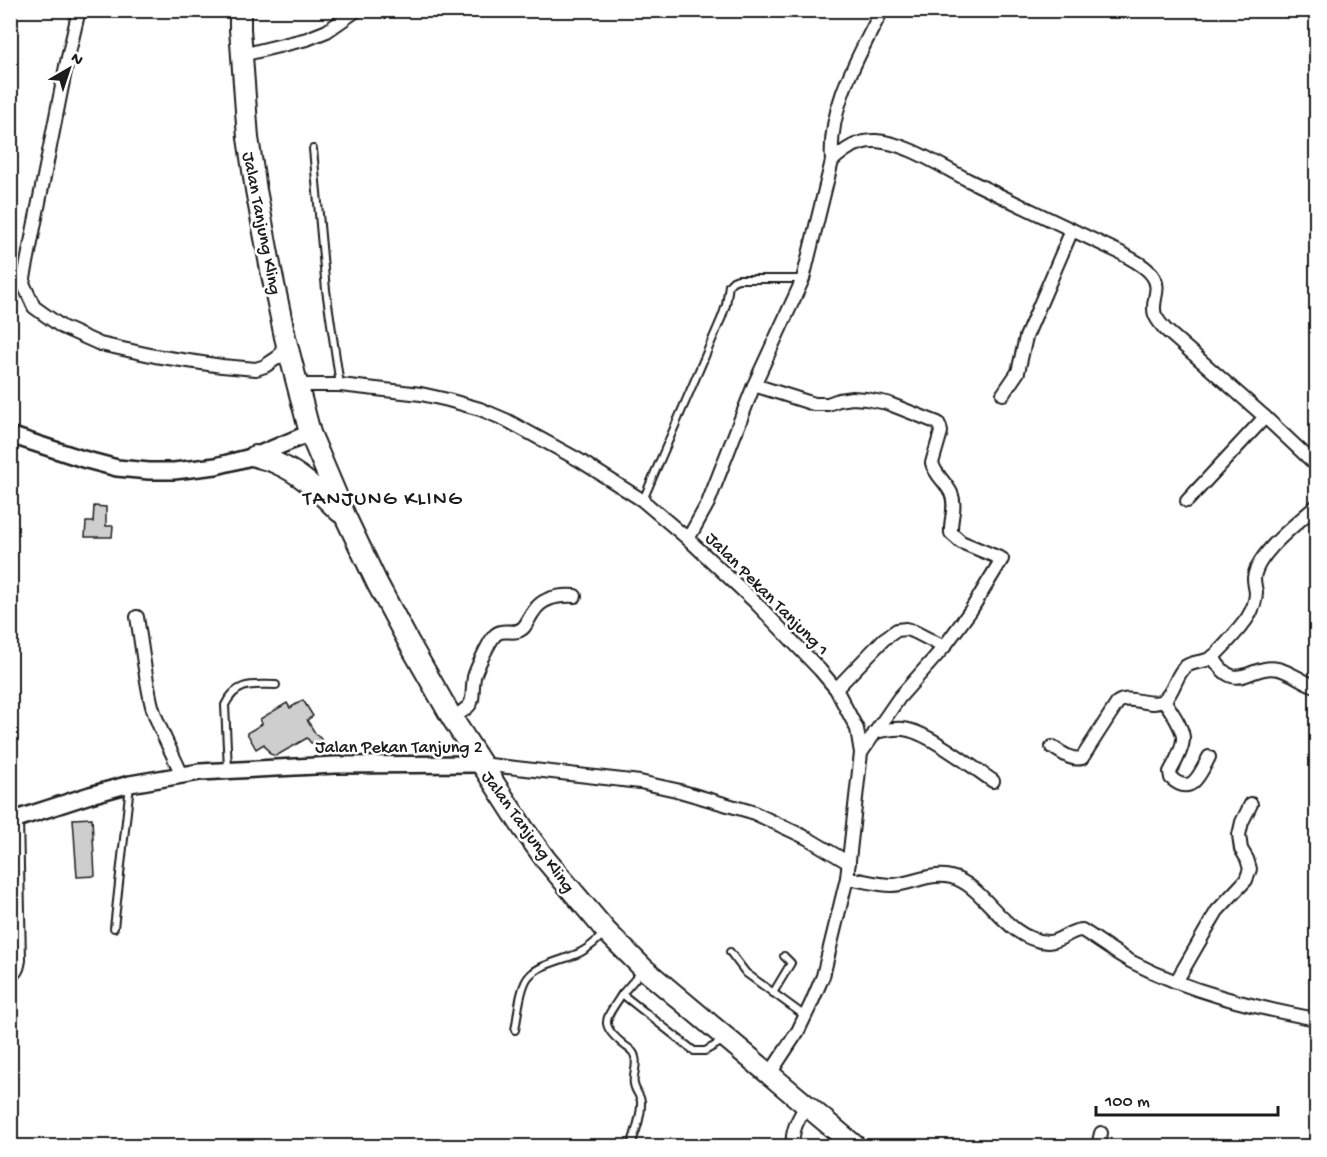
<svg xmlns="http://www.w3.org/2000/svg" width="1327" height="1157" viewBox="0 0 1327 1157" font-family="'Gochi Hand',sans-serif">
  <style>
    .building { fill: #cecece; stroke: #1c1c1c; stroke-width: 1.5 }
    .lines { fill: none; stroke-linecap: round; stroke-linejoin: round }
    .service-casing { stroke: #1c1c1c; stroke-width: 10 }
    .minor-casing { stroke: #1c1c1c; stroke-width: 16 }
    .tertiary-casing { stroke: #1c1c1c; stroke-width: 20 }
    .trunk-casing { stroke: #1c1c1c; stroke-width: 24 }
    .service { stroke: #fff; stroke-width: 6 }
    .minor { stroke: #fff; stroke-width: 12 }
    .tertiary { stroke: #fff; stroke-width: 15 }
    .trunk { stroke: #fff; stroke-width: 20 }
    .labels { text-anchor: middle; stroke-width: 5; stroke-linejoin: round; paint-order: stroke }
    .street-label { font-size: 18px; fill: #1c1c1c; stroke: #fff }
    .quarter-label { font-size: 21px; letter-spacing: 1.5px; fill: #1c1c1c; stroke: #fff }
  </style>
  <rect width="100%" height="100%" fill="#fff"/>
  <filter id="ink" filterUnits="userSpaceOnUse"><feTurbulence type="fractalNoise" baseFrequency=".0167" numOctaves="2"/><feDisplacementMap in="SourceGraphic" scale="12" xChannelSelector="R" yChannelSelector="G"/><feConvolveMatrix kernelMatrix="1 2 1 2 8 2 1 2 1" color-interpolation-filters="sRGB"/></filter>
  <g filter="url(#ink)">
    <g class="building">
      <polygon points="94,506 106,507 106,526 113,526 112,537 85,537 86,522 93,522"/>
      <polygon points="303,700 313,716 307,720 315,733 323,741 311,743 307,738 276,756 270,754 264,744 256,749 247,733 262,724 260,719 287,703 290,708"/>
      <polygon points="92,818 95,876 77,877 73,819"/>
    </g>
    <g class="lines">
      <g class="service-casing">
        <g id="service">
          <polyline points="313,149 326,290 340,385"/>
          <polyline points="643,500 722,317 726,305 729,285 733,281 738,279 803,279"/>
          <path d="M228,769L225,705C237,681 253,685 276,685"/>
          <polyline points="114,928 130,785"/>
          <polyline points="730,952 746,973 805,1016"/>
          <polyline points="642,971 622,994 694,1051 705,1051 723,1041"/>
          <polyline points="773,993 791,963 784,956"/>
          <path d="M622,994C607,1018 597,1023 623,1044C627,1048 634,1050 635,1057C638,1066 632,1076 634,1084C635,1091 640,1095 641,1101C642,1116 635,1133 631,1146"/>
          <path d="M515,1030C518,1016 519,992 527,979C536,964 566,960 581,952C590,947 597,941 603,934"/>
        </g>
      </g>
      <g class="minor-casing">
        <g id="minor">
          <polyline points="79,10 66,66 23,283 34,307 62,327 100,344 155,356 222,366 256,369 265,366 277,358 281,353 284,342"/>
          <polyline points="242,55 307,39 327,31 357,10"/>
          <path d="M832,161C844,150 858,140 876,141C907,143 940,166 968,180C1019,205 1070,229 1121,253C1131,259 1145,265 1152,275C1163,289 1150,301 1155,315C1158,321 1162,326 1166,330L1265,417L1316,465"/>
          <polyline points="298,385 340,385 421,394 448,400 480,409 506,420 579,460 642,500 688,539 756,603 820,670 836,689 857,729 861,753 847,878 823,976 811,1004 798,1031 769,1075"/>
          <path d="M754,385L814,404H828L839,400L852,398L866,399L887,403L938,423L940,427L941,432L932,463C935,475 946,482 951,493C957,506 950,519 951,533L961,542L1002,559L971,610L944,647L899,698L861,753"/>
          <polyline points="1003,394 1018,372 1026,337 1072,230"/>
          <polyline points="1187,501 1265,417"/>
          <path d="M688,539L708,503L754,385L803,279L832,161C828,106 858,58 882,10"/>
          <path d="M137,617C142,646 145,677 152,706C159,730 172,752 182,775"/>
          <path d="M1213,657C1236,697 1250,663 1278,669C1292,672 1303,683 1316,686"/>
          <polyline points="836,689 884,639 897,630 906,629 915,632 944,647"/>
          <path d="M1164,700C1170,710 1184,728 1183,740C1182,751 1175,763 1170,772L1171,778C1192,797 1200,774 1209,757"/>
          <path d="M452,718C479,702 470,702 474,677C476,669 487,647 492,639C501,624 514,638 524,627C528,622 530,616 534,611C543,597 559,595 575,596"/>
          <path d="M875,732C885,730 894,728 903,729C927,731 972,767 993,781"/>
          <path d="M1052,747C1061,752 1071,761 1082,758L1118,702C1131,694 1149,708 1162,701C1174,694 1175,676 1185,667C1193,661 1203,663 1211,658C1218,654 1243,625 1248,617C1253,609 1256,601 1256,592C1255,587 1254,582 1254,578C1257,553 1298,523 1316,506"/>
          <polyline points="481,764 640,782 676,790 752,812 807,838 849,863"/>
          <path d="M847,878C861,880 878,885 892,885C912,884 930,872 951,877C986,885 1004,940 1048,942C1061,942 1069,930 1082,930C1098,940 1115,953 1132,962C1190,992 1253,1007 1316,1019"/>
          <path d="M10,975C17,973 18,966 19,960L16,819"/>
          <polyline points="1176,982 1217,911 1246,880 1250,869 1247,859 1241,849 1239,835 1242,822 1251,804"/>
          <path d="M793,1146C791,1131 798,1119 806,1106"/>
          <polyline points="1098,1146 1101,1133"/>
        </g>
      </g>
      <g class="tertiary-casing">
        <g id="tertiary">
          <polyline points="10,435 83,459 117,468 149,471 174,471 216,466 255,456 310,433"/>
          <polyline points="10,821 90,795 130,784 200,772 335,765 481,764"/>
        </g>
      </g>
      <g class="trunk-casing">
        <g id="trunk">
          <polyline points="240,10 240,29 248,138 256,190 271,270 285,337 310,433 346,518 377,583 408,641 452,718 523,828 546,860 606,931 644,969 855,1146"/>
          <path d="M255,456C263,459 271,460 278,464C302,474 321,494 340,512"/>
        </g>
      </g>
      <use href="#service" class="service"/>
      <use href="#minor" class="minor"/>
      <use href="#tertiary" class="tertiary"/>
      <use href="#trunk" class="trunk"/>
    </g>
  </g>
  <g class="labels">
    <g class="street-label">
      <text transform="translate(263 223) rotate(79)" y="6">Jalan Tanjung Kling</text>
      <text transform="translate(768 593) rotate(45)" y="6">Jalan Pekan Tanjung 1</text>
      <text x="399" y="752">Jalan Pekan Tanjung 2</text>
      <text transform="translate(529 831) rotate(54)" y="6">Jalan Tanjung Kling</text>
    </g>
    <g class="quarter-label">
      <text x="383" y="504">TANJUNG KLING</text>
    </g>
  </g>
  <rect width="1327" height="1157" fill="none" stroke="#fff" stroke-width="36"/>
  <rect x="18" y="18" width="1291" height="1121" fill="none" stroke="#1c1c1c" stroke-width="2" filter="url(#ink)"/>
  <g transform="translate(69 69) rotate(39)" stroke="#ffffff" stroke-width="4.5" paint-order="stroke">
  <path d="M0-4.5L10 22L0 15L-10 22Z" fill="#1c1c1c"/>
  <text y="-9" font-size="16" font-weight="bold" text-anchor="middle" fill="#1c1c1c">N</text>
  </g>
  <path d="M1096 1106v9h182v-9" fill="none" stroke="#1c1c1c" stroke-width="3"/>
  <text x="1105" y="1106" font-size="18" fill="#1c1c1c" stroke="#ffffff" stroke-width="4.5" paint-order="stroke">100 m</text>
</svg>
